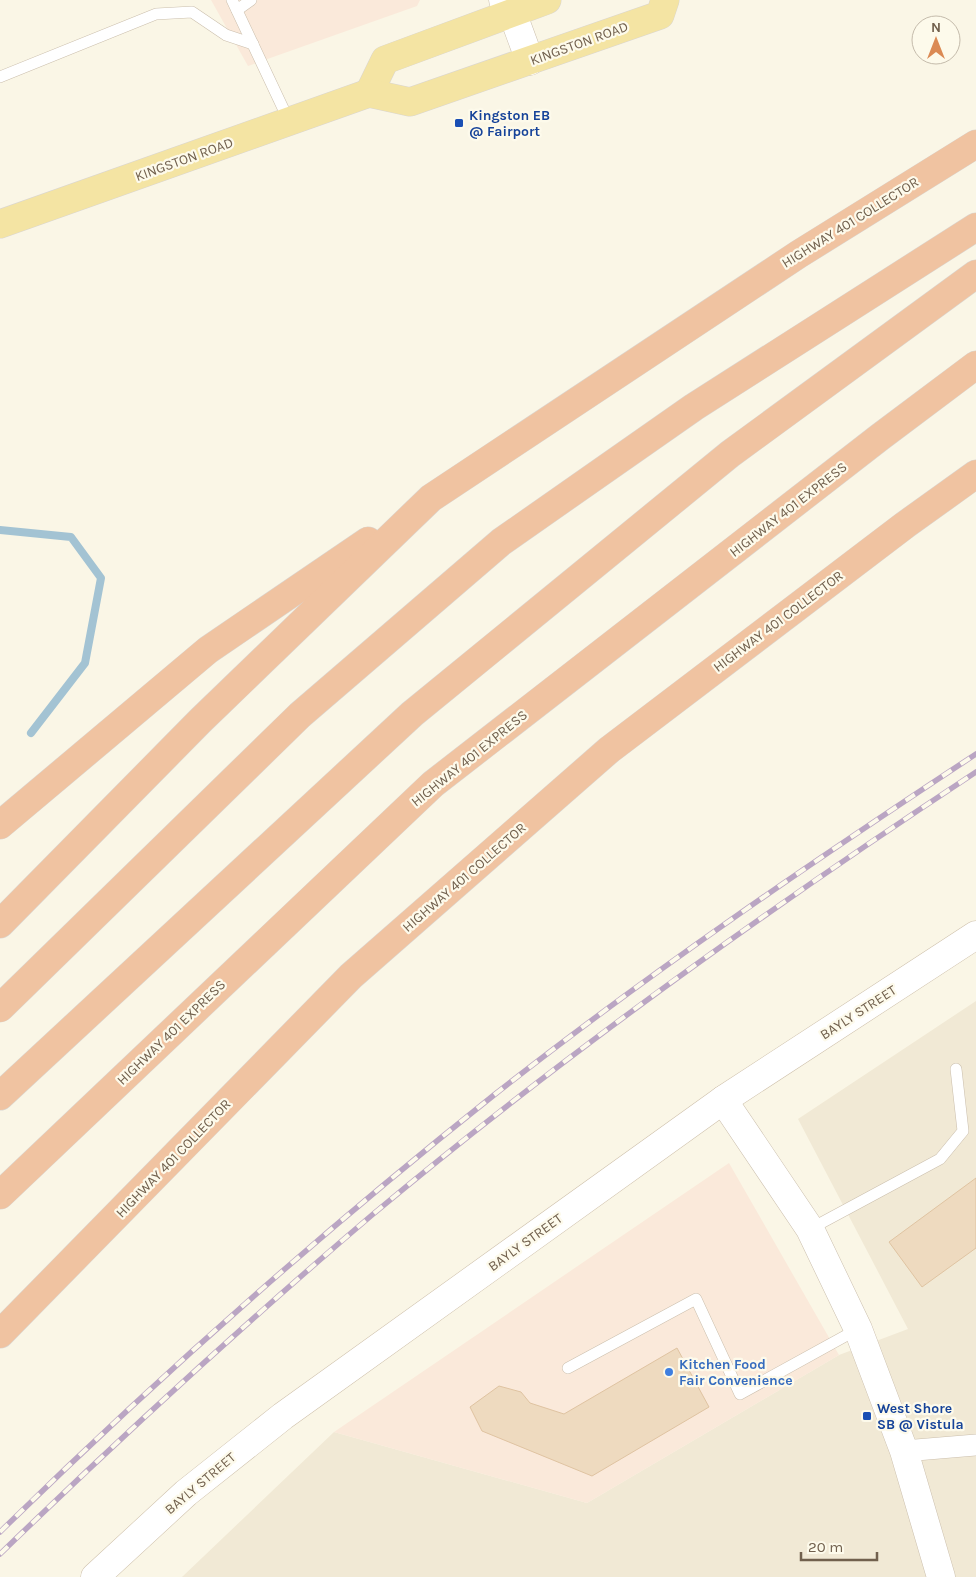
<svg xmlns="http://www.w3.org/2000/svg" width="976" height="1577" viewBox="0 0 976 1577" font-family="Karla,sans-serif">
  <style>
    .residential { fill: #f1e9d5 }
    .commercial { fill: #fae9da }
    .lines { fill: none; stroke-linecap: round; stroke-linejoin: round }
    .stream { stroke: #a3c3d3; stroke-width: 8 }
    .building { fill: #eedabf; stroke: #dfc3a1 }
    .service-casing { stroke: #cbbfad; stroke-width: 12 }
    .minor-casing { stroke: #cbbfad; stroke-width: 22 }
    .tertiary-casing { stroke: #cbbfad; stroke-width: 29 }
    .secondary-casing { stroke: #cec0ab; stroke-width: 29 }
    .primary-casing { stroke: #dad6d1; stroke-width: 29 }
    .motorway-casing { stroke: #dad6d1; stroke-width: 29 }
    .service { stroke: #fff; stroke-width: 11 }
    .minor { stroke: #fff; stroke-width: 21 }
    .tertiary { stroke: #fff; stroke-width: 28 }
    .secondary { stroke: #fff; stroke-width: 28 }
    .primary { stroke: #f4e4a3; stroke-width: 28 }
    .motorway { stroke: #f0c3a1; stroke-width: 28 }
    .rail-casing { stroke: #baa5c3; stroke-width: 5.5 }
    .rail { stroke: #fdfaeb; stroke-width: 4; stroke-dasharray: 11; stroke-linecap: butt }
    .transit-dot { fill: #1a4fb4; stroke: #fdfaeb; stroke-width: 2 }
    .shop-dot { fill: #3f7fe0; stroke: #fdfaeb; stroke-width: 2 }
    .labels { text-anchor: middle; stroke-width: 4.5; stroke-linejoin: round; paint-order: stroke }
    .street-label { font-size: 14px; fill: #71604d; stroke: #fdfaeb }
    .transit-label { font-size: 14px; font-weight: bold; fill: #164399; stroke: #fdfaeb; text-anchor: start }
    .shop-label { font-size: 14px; font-weight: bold; fill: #366cbe; stroke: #fdfaeb; text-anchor: start }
  </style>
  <rect width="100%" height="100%" fill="#faf6e6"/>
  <polygon class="residential" points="976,1001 976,1577 182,1577 334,1432 587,1503 839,1355 908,1329 798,1119"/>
  <g class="commercial">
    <polygon points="211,0 420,0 417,6 248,66"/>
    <polygon points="729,1163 839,1355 587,1503 334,1432"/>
  </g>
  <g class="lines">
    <polyline class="stream" points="0,530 71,537 101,578 85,663 31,733"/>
  </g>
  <g class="building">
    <polygon points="976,1178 976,1248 922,1287 889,1242"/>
    <polygon points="677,1348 709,1407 592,1476 482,1431 470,1407 499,1386 521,1392 530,1403 564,1414"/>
  </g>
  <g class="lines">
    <g class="service-casing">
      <g id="service">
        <polyline points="232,0 289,121"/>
        <polyline points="237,10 251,0"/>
        <polyline points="0,77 156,14 192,12 226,35 253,44"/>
        <polyline points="810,1229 940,1159 963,1131 956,1069"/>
        <polyline points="568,1368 696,1299 740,1394 858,1329"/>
      </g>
    </g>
    <g class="minor-casing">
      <polyline id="minor" points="904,1451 976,1445"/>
    </g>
    <g class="tertiary-casing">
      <g id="tertiary">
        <polyline points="503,0 512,12 530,61"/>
        <polyline points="723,1100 810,1229 858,1329 904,1451 941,1577"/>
      </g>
    </g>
    <g class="secondary-casing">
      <polyline id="secondary" points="95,1577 186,1493 283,1416 723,1100 976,935"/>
    </g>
    <g class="primary-casing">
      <g id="primary">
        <polyline points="369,93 385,60 547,0"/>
        <polyline points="0,224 369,93 410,102 660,15 665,0"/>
      </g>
    </g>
    <g class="motorway-casing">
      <g id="motorway">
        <polyline points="0,825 208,650 368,541"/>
        <polyline points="0,924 200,721 431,498 799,254 976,144"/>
        <polyline points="0,1008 300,715 501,542 694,407 976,227"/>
        <polyline points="0,1096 412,714 730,454 976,274"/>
        <polyline points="0,1195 433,784 880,437 976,365"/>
        <polyline points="0,1334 351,976 609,750 905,525 976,474"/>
      </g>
    </g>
    <use href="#service" class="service"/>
    <use href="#minor" class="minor"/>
    <use href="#tertiary" class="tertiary"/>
    <use href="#secondary" class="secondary"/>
    <use href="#primary" class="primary"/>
    <use href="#motorway" class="motorway"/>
    <g class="rail-casing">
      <g id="rail">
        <path d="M0,1532C157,1378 322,1232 494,1095C649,973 812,862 976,754"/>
        <path d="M0,1554C121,1437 244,1324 372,1215C563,1055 768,909 976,772"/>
      </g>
    </g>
    <use href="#rail" class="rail"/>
  </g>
  <g class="transit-dot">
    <rect x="454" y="118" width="10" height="10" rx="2.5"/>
    <rect x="862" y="1411" width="10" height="10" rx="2.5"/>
  </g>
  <circle class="shop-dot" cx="669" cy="1372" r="5"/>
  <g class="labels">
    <g class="street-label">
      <text transform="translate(579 43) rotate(-20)" y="5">KINGSTON ROAD</text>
      <text transform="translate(184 159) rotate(-20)" y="5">KINGSTON ROAD</text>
      <text transform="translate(850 222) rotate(-32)" y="5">HIGHWAY 401 COLLECTOR</text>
      <text transform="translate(788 509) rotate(-38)" y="5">HIGHWAY 401 EXPRESS</text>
      <text transform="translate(778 621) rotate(-37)" y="5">HIGHWAY 401 COLLECTOR</text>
      <text transform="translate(469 758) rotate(-39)" y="5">HIGHWAY 401 EXPRESS</text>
      <text transform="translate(464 877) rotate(-41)" y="5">HIGHWAY 401 COLLECTOR</text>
      <text transform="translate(858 1012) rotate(-33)" y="5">BAYLY STREET</text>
      <text transform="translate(171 1032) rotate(-44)" y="5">HIGHWAY 401 EXPRESS</text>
      <text transform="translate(173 1158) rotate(-46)" y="5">HIGHWAY 401 COLLECTOR</text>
      <text transform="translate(525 1242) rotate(-36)" y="5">BAYLY STREET</text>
      <text transform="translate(200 1483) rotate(-40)" y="5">BAYLY STREET</text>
    </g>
    <g class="transit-label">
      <text x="469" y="120">Kingston EB<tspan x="469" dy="16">@ Fairport</tspan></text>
      <text x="877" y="1413">West Shore<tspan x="877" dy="16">SB @ Vistula</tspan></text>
    </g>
    <g class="shop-label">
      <text x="679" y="1369">Kitchen Food<tspan x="679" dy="16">Fair Convenience</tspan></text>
    </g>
  </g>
  <g transform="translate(936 40)"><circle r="24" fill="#fdfaeb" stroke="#c5bcac"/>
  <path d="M0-4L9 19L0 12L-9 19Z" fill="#db8a54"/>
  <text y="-8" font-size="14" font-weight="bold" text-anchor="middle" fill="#71604d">N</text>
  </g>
  <path d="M801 1552v8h76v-8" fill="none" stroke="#71604d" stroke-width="2.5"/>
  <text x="808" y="1552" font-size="15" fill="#71604d" stroke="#fdfaeb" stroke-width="4" paint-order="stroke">20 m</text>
</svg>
